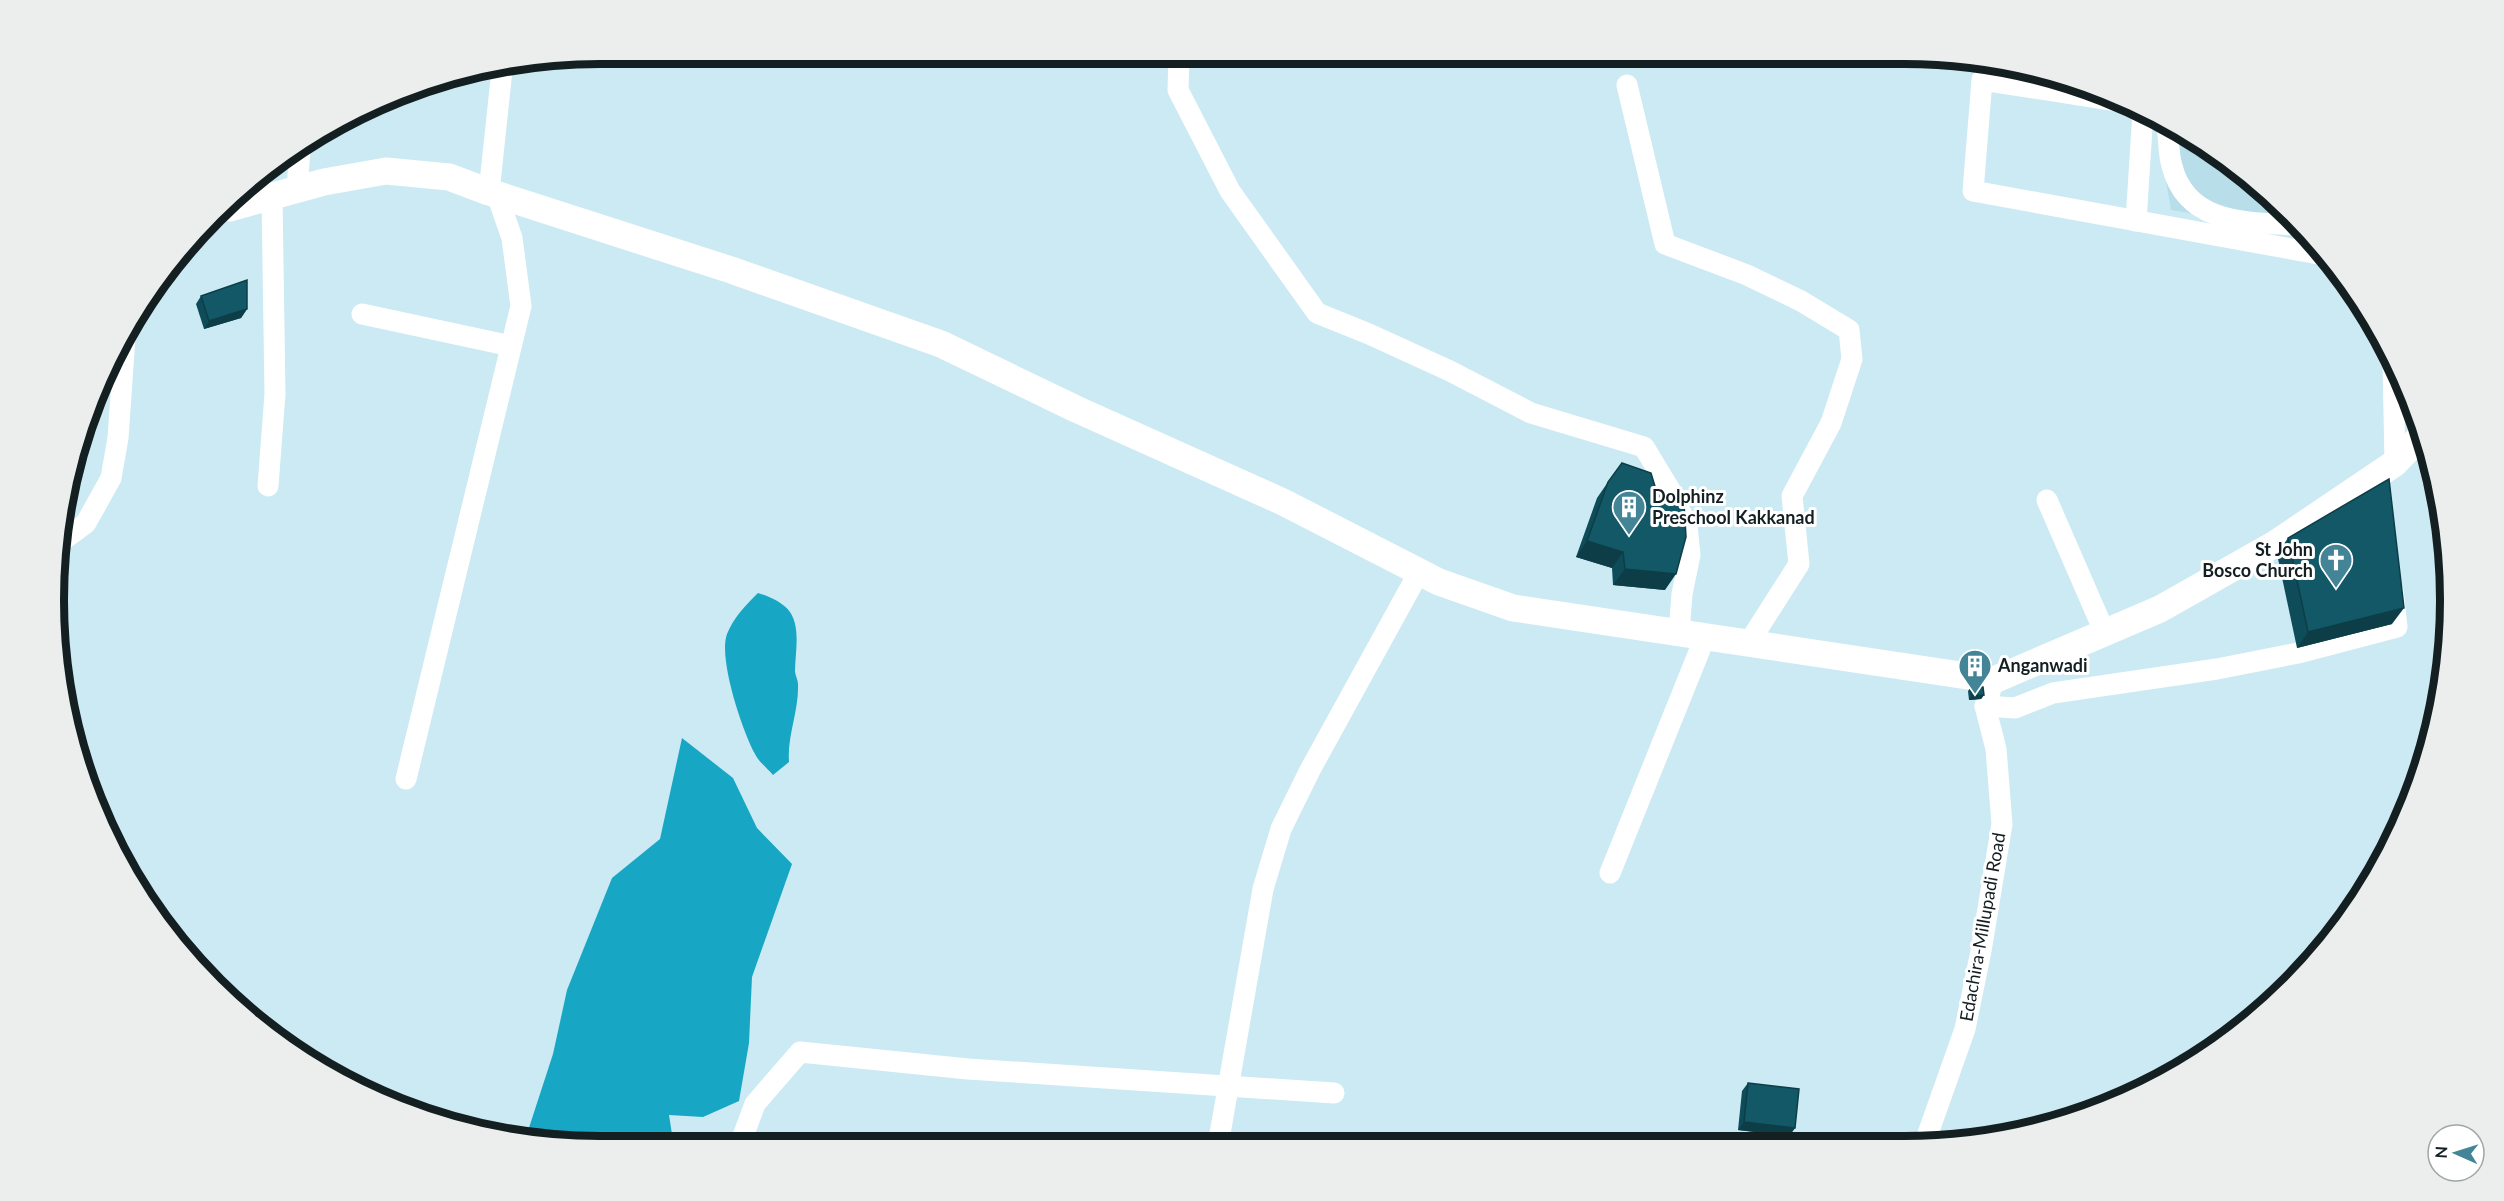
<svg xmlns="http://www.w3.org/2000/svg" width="2504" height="1201" viewBox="0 0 2504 1201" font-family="Lato,sans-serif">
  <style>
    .built { fill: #b7dee9 }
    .water { fill: #17a6c3 }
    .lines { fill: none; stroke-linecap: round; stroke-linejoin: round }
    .minor { stroke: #fff; stroke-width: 21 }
    .major { stroke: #fff; stroke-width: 27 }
    .wall { fill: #0f4c59 }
    .shaded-wall { fill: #0d3e48 }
    .building { fill: #125867; stroke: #0d3e48; stroke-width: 1.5 }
    .labels { text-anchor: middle; stroke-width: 6; stroke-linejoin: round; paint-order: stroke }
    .poi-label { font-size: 18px; font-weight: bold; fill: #141f22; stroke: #fff; text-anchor: start }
    .street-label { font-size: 18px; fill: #141f22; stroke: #fff }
    .rim { fill: none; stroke: #141f22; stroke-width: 8 }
  </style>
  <rect width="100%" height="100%" fill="#cceaf3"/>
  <g class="built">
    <polygon points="1872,54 1904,54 2010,65 2026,69"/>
    <polygon points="2155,118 2207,146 2290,214 2304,231 2171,210"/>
  </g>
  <g class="water">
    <path d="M758,593C768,596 783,602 790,612C801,628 795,654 795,671C795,675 798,680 798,684C799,711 787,736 789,762L773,775C767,768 759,762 755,754C742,730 718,658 727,634C734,617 745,606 758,593Z"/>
    <polygon points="682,738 733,778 757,828 792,864 752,977 749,1043 739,1101 703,1117 669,1115 674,1147 600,1147 525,1140 553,1054 567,990 612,878 660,839"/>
  </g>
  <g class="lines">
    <g class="minor">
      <polyline points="1179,54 1178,90 1230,191 1317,313 1369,334 1450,371 1531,413 1644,447 1670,490 1687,525 1690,555 1682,594 1679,633"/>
      <polyline points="1627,85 1665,244 1747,275 1801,301 1849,330 1852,359 1831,423 1792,496 1799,564 1748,644"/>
      <polyline points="2124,102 1982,80 1973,191 2324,255"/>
      <path d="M2167,125C2169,138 2168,153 2172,166C2187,226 2250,222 2299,225"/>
      <polyline points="297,189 300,150"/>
      <polyline points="489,192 502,70"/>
      <polyline points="2136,221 2143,112"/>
      <polyline points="362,314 511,346"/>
      <polyline points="2393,363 2395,463"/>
      <polyline points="268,486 275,394 272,197"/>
      <polyline points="2047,500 2104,631"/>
      <polyline points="63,540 86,523 111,478 118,438 125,337"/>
      <polyline points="1994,680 1985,706 2015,708 2053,693 2217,669 2298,653 2397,627 2393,591"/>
      <polyline points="406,779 521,306 512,238 497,195"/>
      <polyline points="1610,873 1705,637"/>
      <polyline points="1925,1142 1965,1029 1981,951 2002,824 1996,749 1985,706"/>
      <polyline points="1218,1145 1263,889 1281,829 1310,770 1419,572"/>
      <polyline points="739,1147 755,1104 800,1052 968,1069 1334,1093"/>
    </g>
    <polyline class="major" points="230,208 324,182 386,171 449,177 489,192 731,270 941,344 1076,409 1283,502 1439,582 1513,608 1994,680 2160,609 2275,544 2395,463 2422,435"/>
  </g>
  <g class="wall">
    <polygon points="201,296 247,309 241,318 204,329 196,304"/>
    <polygon points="1608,482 1665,590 1613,585 1612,568 1576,557 1597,498"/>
    <polygon points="2288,538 2392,624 2297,648 2277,554"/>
    <polygon points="1971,687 1984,695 1981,699 1969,700 1968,691"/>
    <polygon points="1748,1083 1795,1128 1789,1136 1738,1130 1742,1091"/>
  </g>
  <g class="shaded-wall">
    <polygon points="247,309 241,318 204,329 209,321"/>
    <polygon points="1587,541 1623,552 1612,568 1576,557"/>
    <polygon points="1625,569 1676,574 1665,590 1613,585"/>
    <polygon points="2404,608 2392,624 2297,648 2308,632"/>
    <polygon points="1984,695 1981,699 1969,700 1972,696"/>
    <polygon points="1744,1122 1795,1128 1789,1136 1738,1130"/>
  </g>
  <g class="building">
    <polygon points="247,280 247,309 209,321 201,296"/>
    <polygon points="1622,463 1651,473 1657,493 1684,503 1686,537 1676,574 1625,569 1623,552 1587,541 1608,482"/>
    <polygon points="2389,479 2404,608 2308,632 2288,538"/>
    <polygon points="1971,687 1983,687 1984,695 1972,696"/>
    <polygon points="1748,1083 1799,1089 1795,1128 1744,1122"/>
  </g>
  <defs>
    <g id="building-pin" transform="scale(1.725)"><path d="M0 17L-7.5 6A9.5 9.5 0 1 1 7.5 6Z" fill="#438596" stroke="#fff"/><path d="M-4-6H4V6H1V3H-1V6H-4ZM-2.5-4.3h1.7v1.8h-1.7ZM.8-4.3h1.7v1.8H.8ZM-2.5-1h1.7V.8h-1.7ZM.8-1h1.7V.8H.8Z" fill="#fff"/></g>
    <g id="church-pin" transform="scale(1.725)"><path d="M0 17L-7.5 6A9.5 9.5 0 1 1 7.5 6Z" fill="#438596" stroke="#fff"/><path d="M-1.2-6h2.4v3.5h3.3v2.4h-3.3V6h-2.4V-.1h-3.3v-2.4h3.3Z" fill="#fff"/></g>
  </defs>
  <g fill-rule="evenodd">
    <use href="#building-pin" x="1629" y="507"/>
    <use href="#church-pin" x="2336" y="560"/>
    <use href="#building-pin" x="1975" y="666"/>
  </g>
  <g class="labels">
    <g class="poi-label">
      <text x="1652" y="503">Dolphinz<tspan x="1652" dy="21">Preschool Kakkanad</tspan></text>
      <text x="2313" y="556" text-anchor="end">St John<tspan x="2313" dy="21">Bosco Church</tspan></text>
      <text x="1998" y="672">Anganwadi</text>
    </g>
    <g class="street-label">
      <text transform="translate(1983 927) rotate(-80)" y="6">Edachira-Millupadi Road</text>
    </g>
  </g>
  <path d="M0 0H2504V1201H0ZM600 64H1904A536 536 0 0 1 2440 600V600A536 536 0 0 1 1904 1136H600A536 536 0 0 1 64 600V600A536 536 0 0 1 600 64Z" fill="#eceded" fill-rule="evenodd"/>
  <path class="rim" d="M600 64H1904A536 536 0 0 1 2440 600V600A536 536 0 0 1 1904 1136H600A536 536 0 0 1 64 600V600A536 536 0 0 1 600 64Z"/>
  <g transform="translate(2456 1153) rotate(273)"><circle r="28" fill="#ffffff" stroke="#a1a5a7" stroke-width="1.5"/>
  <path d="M0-4.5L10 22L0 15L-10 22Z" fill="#438596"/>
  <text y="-9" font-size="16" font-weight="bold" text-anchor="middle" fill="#141f22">N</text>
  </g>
</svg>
